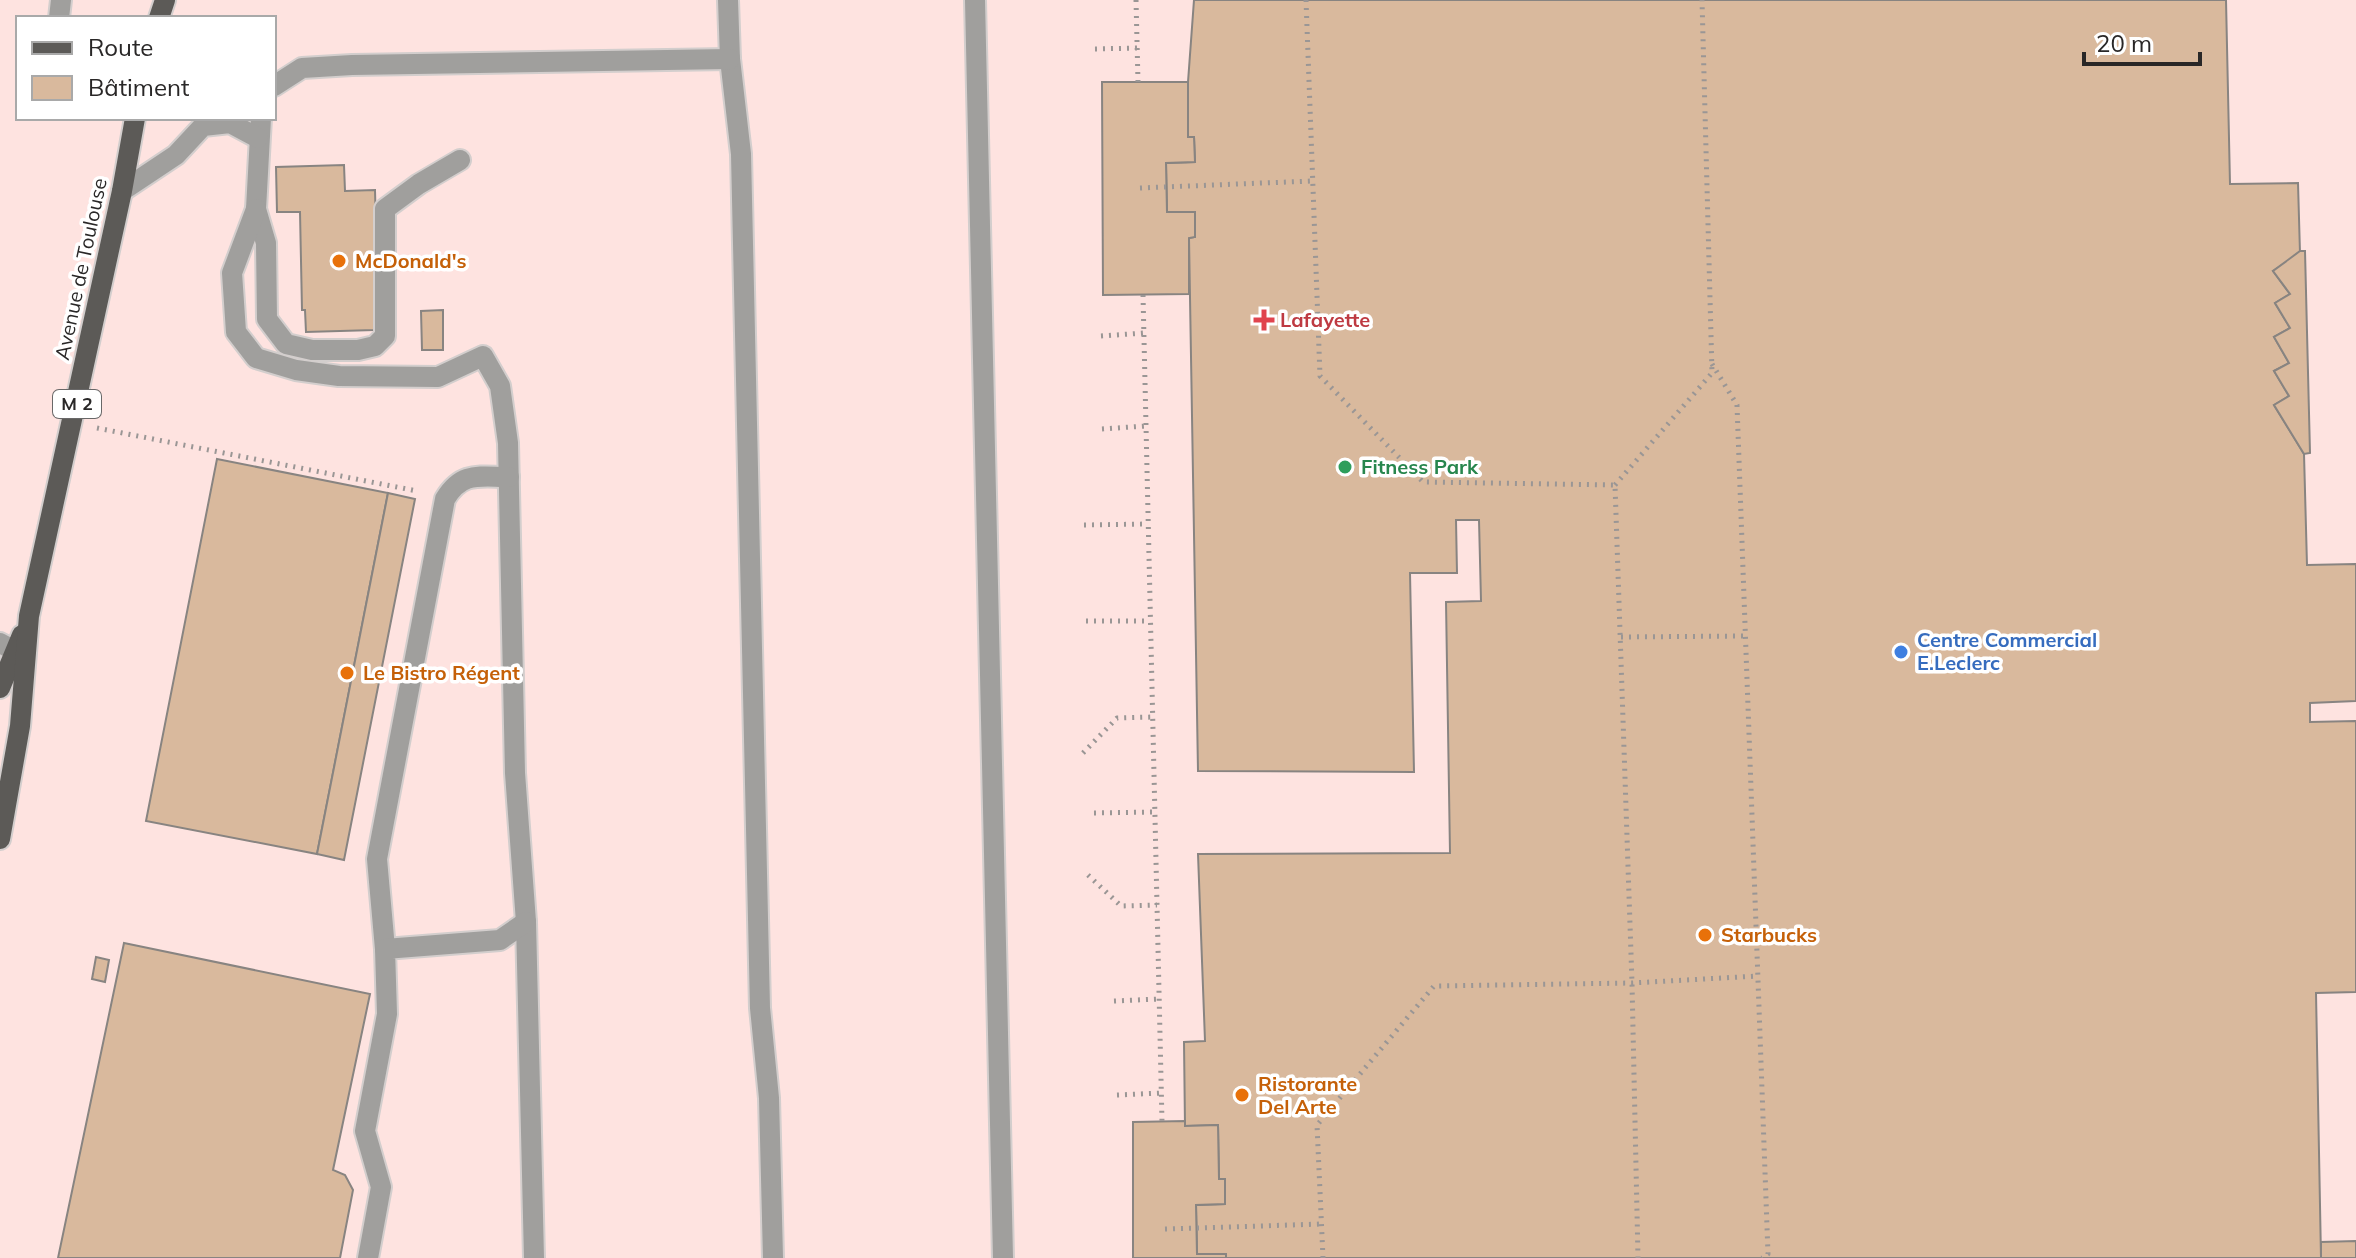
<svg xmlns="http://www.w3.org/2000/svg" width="2356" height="1258" viewBox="0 0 2356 1258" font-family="Mulish,sans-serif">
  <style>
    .commercial { fill: #fee3e0; fill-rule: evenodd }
    .building { fill: #d9b99d; stroke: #888481; stroke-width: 2 }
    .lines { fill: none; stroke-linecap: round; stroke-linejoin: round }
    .minor-casing { stroke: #d3cecd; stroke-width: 24 }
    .major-casing { stroke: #d3cecd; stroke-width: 24 }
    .path { stroke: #9a9695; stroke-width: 5; stroke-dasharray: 2 6; stroke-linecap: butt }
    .minor { stroke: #a09f9d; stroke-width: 20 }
    .major { stroke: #5c5a57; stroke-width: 20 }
    .food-dot { fill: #e8710a; stroke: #fff; stroke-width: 3 }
    .health-dot { fill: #e0444e; stroke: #fff; stroke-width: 3 }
    .leisure-dot { fill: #2e9e5b; stroke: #fff; stroke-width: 3 }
    .shop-dot { fill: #3f7fe0; stroke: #fff; stroke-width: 3 }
    .labels { text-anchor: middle; stroke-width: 7; stroke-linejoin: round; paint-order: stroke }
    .shield { fill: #fff; stroke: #696868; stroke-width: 2 }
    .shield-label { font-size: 18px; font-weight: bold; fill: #292727 }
    .food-label { font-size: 20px; font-weight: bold; fill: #c56008; stroke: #fff; text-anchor: start }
    .street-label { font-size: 20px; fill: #292727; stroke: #fff }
    .health-label { font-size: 20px; font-weight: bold; fill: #be3a42; stroke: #fff; text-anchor: start }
    .leisure-label { font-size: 20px; font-weight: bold; fill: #27864d; stroke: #fff; text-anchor: start }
    .shop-label { font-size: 20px; font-weight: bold; fill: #366cbe; stroke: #fff; text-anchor: start }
  </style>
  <rect width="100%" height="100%" fill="#f8f3f1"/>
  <path class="commercial" d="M0,0H2356V1258H0ZM18,18H274V118H18Z"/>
  <g class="building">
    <polygon points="1194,0 2226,0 2230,184 2298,183 2300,253 2273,271 2290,294 2275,303 2290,328 2274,337 2289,363 2274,371 2289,396 2274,405 2304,454 2307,565 2356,564 2356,701 2310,703 2310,722 2356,721 2356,992 2316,993 2321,1258 1226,1258 1226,1254 1197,1254 1196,1205 1225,1204 1225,1179 1219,1179 1218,1125 1185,1126 1184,1042 1205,1041 1198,854 1450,853 1446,602 1481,601 1479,520 1456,520 1457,573 1410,573 1414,772 1198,771 1189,238 1195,237 1195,212 1167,212 1166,163 1195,162 1194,137 1188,137 1188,82"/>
    <polygon points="1102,82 1188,82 1188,137 1194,137 1195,162 1166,163 1167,212 1195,212 1195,237 1189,238 1189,294 1103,295"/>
    <polygon points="344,165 345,191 375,190 378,309 374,309 374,330 306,332 305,310 302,310 300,212 277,212 276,167"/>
    <polygon points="2300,251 2305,251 2310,453 2304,454 2274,405 2289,396 2274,371 2289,363 2274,337 2290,328 2275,303 2290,294 2273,271"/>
    <polygon points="443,310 443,350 422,350 421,311"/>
    <polygon points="217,459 388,493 317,854 146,821"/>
    <polygon points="388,493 415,499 344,860 317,854"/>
    <polygon points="124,943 370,994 333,1170 345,1175 353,1190 340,1258 58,1258"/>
    <polygon points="96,957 109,960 105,982 92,979"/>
    <polygon points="1185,1121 1185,1126 1218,1125 1219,1179 1225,1179 1225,1204 1196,1205 1197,1254 1226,1254 1226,1258 1133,1258 1133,1122"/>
    <polygon points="2356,1241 2356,1258 2321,1258 2321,1242"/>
  </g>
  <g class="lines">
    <g class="minor-casing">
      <g id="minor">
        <polyline points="728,0 730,59 741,154 760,1008 769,1098 773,1258"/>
        <polyline points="975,0 1003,1258"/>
        <polyline points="59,18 61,0"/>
        <polyline points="274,86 302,68 352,65 730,59"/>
        <polyline points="261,118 256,209 266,243 267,319 286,344 312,350 358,350 375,346 385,336 385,209 419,184 460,160"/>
        <polyline points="122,191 176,155 203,126 230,123 258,138"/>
        <polyline points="256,209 232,273 236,332 256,358 296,370 339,376 438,377 483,356 500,386 508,443 515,773 526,922 534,1258"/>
        <polyline points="0,643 15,651"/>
        <path d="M385,949L377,859L445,499C462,471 479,477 509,477"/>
        <polyline points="368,1258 381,1187 365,1131 387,1014 385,949 500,940 526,922"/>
      </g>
    </g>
    <g class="major-casing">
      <g id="major">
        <polyline points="159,18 165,0"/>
        <polyline points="0,688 22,635"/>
        <polyline points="0,839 20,726 29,616 122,191 135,118"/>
      </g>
    </g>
    <g class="path">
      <polyline points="1136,0 1138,82"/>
      <polyline points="1306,0 1320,376 1423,482 1615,485 1632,983 1638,1258"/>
      <polyline points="1095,49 1137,48"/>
      <polyline points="1140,188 1312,181"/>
      <polyline points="1143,295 1162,1122"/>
      <polyline points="1101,336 1144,333"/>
      <polyline points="1712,364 1737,405 1768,1254 1762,1258"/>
      <polyline points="97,428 417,491"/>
      <polyline points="1102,429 1146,426"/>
      <polyline points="1615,485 1712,373 1702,0"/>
      <polyline points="1084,525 1148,524"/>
      <polyline points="1086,621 1150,621"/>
      <polyline points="1621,637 1745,636"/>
      <polyline points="1083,753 1117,718 1153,717"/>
      <polyline points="1094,813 1155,812"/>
      <polyline points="1088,875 1121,906 1157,905"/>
      <polyline points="1114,1001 1160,999"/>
      <polyline points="1117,1095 1162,1093"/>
      <polyline points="1165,1229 1322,1224"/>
      <polyline points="1323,1258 1317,1125 1434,986 1632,983 1758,976"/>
    </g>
    <use href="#minor" class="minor"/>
    <use href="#major" class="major"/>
  </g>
  <g class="food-dot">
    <circle cx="339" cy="261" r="8"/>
    <circle cx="347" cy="673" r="8"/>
    <circle cx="1705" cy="935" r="8"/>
    <circle cx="1242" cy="1095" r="8"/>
  </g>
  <path class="health-dot" d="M1260 308h8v8h8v8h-8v8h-8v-8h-8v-8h8z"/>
  <circle class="leisure-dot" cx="1345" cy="467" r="8"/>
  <circle class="shop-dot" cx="1901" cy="652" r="8"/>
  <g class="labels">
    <rect class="shield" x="53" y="390" width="48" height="28" rx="6"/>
    <g class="shield-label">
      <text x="77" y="410">M 2</text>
    </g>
    <g class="food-label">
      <text x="355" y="268">McDonald's</text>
      <text x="363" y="680">Le Bistro Régent</text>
      <text x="1721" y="942">Starbucks</text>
      <text x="1258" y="1091">Ristorante<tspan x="1258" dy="23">Del Arte</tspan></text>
    </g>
    <g class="street-label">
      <text transform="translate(81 269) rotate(-78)" y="7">Avenue de Toulouse</text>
    </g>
    <g class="health-label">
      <text x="1280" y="327">Lafayette</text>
    </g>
    <g class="leisure-label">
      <text x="1361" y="474">Fitness Park</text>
    </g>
    <g class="shop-label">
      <text x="1917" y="647">Centre Commercial<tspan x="1917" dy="23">E.Leclerc</tspan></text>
    </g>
  </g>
  <rect x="16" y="16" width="260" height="104" fill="#ffffff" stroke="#a9a9a9" stroke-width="2"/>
  <rect x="32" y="42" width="40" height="12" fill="#5c5a57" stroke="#a9a9a9" stroke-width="2"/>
  <text x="88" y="56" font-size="24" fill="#292727">Route</text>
  <rect x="32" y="76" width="40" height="24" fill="#d9b99d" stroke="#a9a9a9" stroke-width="2"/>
  <text x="88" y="96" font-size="24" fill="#292727">Bâtiment</text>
  <path d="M2084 52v12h116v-12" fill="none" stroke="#292727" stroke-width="4"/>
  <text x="2096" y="52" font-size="24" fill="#292727" stroke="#ffffff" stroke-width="6" paint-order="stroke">20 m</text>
</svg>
